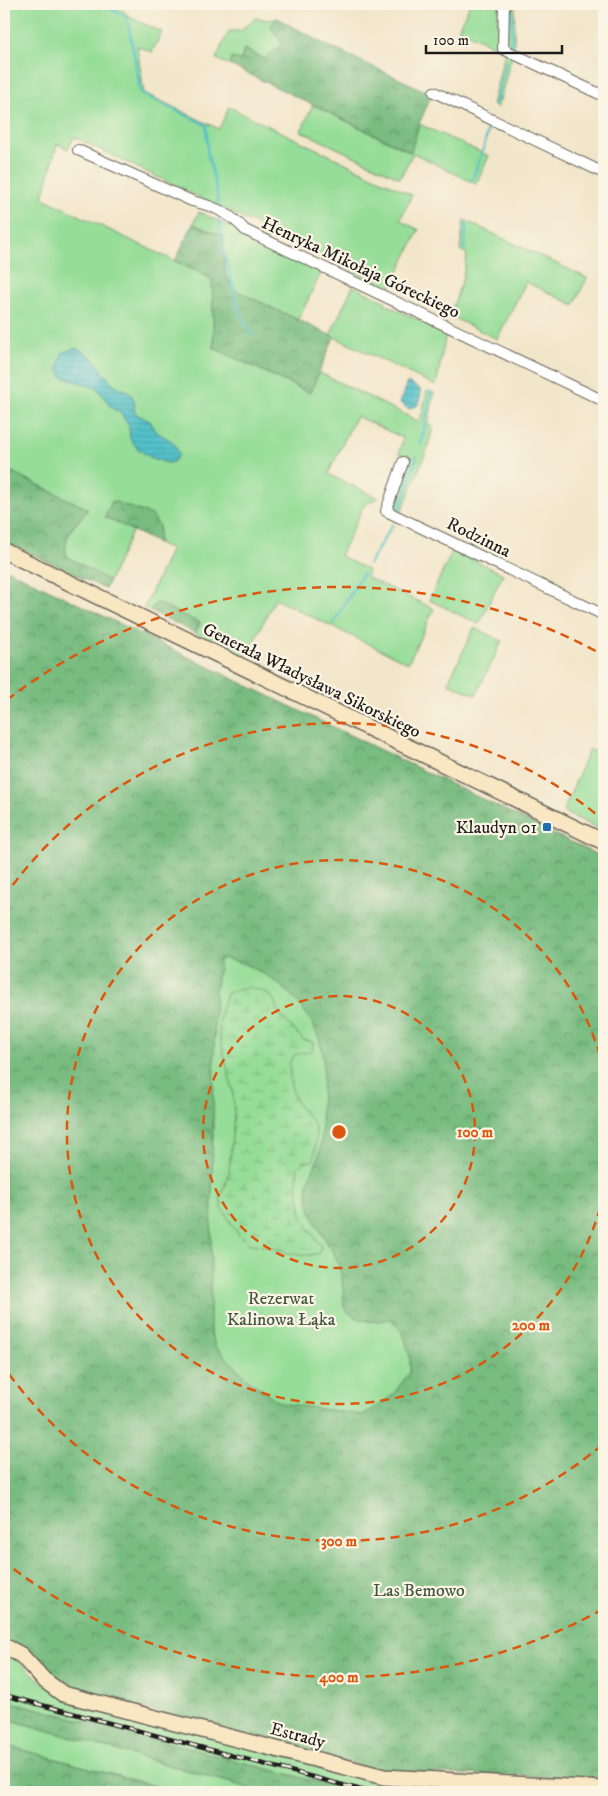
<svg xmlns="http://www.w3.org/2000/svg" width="608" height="1796" viewBox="0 0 608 1796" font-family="'IM FELL DW Pica',serif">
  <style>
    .green { fill: #95dd98; stroke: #587c5a }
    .forest { fill: url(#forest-crowns); stroke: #4a6c4e; fill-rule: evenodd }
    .wetland { fill: url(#wetland-marsh); stroke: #587c5a }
    .water { fill: url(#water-rules); stroke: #376e72 }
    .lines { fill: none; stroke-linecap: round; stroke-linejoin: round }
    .stream { stroke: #52c0c8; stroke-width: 2.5 }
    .street-casing { stroke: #676359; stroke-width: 12 }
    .secondary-casing { stroke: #676359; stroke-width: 18 }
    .street { stroke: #fff; stroke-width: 10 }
    .secondary { stroke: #f9e7c3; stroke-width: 15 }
    .rail-casing { stroke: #1c1c1c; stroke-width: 4.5 }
    .rail { stroke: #fcf5e5; stroke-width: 2.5; stroke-dasharray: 8; stroke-linecap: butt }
    .ring { fill: none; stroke: #de560d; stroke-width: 2.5; stroke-dasharray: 9 6 }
    .poi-dot { fill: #1f6fb2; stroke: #fcf5e5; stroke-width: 2 }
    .labels { text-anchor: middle; stroke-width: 4.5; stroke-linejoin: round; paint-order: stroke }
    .street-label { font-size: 18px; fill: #1c1c1c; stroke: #fcf5e5 }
    .poi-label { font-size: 18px; fill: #1c1c1c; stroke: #fcf5e5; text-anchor: end }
    .park-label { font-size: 18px; fill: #405641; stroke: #fcf5e5 }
    .centre { fill: #de560d; stroke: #fcf5e5; stroke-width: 2.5 }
    .ring-label { font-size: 15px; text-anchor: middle; font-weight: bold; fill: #de560d; stroke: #fcf5e5; stroke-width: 4.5; stroke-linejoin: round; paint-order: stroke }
  </style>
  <defs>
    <pattern id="forest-crowns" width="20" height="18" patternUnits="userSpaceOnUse" patternTransform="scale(1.25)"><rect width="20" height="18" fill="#78bc80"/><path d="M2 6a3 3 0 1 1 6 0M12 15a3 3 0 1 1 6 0" fill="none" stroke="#629868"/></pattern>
    <pattern id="wetland-marsh" width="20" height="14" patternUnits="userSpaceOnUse" patternTransform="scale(1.25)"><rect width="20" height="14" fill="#95dd98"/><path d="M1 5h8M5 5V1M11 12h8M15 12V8" fill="none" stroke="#80bd82"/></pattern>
    <pattern id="water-rules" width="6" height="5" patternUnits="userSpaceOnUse" patternTransform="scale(1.25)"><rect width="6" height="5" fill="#52c0c8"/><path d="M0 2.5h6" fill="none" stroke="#47a4ab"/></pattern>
  </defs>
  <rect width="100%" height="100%" fill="#fcf5e5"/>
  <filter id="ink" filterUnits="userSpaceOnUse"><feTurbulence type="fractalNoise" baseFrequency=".02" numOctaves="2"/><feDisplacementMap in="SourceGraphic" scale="10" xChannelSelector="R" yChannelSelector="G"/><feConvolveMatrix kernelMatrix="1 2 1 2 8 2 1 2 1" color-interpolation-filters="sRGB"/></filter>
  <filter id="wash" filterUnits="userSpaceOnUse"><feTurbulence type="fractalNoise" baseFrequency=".0096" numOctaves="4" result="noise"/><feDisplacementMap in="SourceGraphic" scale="20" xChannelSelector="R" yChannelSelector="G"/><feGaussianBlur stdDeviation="1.12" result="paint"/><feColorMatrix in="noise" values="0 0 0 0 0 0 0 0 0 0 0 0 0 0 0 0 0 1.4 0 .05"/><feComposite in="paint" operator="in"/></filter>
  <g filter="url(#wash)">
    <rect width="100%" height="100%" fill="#f2e6ca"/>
    <g class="green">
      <path d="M4,4H110L124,11L129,17L162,32L152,52L137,46L144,93L219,129L229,107L412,195L400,220L419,230L390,289L74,137L68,149L57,144L43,198L212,279L214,348L309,393L318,372L420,422L427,391L434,393L428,425L433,427L427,450L401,513L394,508L395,504L411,460L399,453L403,438L356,416L328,474L378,498L364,505L340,556L368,570L366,577L434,609L408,663L275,599L246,657L195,633L200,623L158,604L153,606L151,611L144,608L171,549L158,543L159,526L105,517L133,530L109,581L66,556C63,532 75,527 88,509L4,468V394L9,382V363L4,360Z"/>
      <polygon points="470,4 499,4 497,48 458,29"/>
      <polygon points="507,4 515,4 514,48 507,45"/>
      <polygon points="255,18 271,20 277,18 272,26 283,44 265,59 244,49 241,60 231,58 230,65 216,59 229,31 240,31"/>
      <polygon points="505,52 512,55 498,107 492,105"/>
      <polygon points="313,105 410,152 419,124 489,156 476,184 413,153 400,178 301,131"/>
      <polygon points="199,212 322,271 298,320 235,290 225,274 223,236 193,224"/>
      <polygon points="464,220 587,278 574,305 526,282 497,339 450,316 463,277 467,254 460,250"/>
      <polygon points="353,286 386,302 385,304 446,333 436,386 330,335"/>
      <polygon points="453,550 503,574 479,624 429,600"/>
      <polygon points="474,628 502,641 476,695 448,683"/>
      <polygon points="589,749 604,756 604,831 563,812"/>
      <polygon points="206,907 341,1033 391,1319 433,1347 378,1422 277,1406 204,1341"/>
      <polygon points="4,1654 20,1662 44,1684 391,1784 389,1792 356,1792 4,1700"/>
      <polygon points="4,1718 263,1792 178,1792 4,1745"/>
    </g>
    <g class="forest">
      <polygon points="277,18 326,45 432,94 419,124 411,152 230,65 231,58 241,60 244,49 265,59 282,44 271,26"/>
      <polygon points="193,224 223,236 225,274 235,290 334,337 310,393 214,348 212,279 175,261"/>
      <path d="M4,469L88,509C75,525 63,533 66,556L109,581L105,589L4,541Z"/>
      <polygon points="112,501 152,515 159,526 158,543 105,517"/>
      <path d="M4,568L604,858V1778L384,1772L76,1691L64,1687L33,1658L4,1641ZM220,958C266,964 312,1004 322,1049C325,1064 322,1090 321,1106C321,1120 323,1138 320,1151C318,1162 306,1181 307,1191C309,1219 323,1233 335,1256C343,1272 343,1291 344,1308C359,1323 371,1323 391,1319L403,1333L410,1356V1372L391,1397L362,1415L281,1403L252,1383L215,1346L210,1329L215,992Z"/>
      <polygon points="158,603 200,623 195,633 151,611 153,606"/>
      <polygon points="4,1700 356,1792 263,1792 4,1718"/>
      <polygon points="4,1745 177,1792 178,1792 4,1792"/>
      <polygon points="391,1784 492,1790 492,1792 389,1792"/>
    </g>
    <path class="wetland" d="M250,987L265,992L271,996L275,1002L278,1012L303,1040L310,1041L313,1043L312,1051C306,1054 294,1052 291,1059C287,1065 292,1094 296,1101C299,1109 308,1114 313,1122C318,1133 316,1151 313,1161L304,1162L298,1167L297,1182L302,1218L321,1246L319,1253L310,1255L287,1253L277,1249L247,1243L239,1235L222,1209L220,1199L229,1173L234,1115L233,1092L219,1033L220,1013L227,993Z"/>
    <g class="water">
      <path d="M74,348C100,355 97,370 114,384C120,389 130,390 133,398C136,402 133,408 135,413L151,422C154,434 158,432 167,438C174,442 177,448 179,455L173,462L167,463L150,457L137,448L130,438L129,427L124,418L119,412L112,408L97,388L62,377L58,369L62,353Z"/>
      <path d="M408,383L420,389L421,394L418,405L409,409L401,404C399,398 402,398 404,393C405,391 405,387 406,384Z"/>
    </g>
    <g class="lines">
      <g class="stream">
        <polyline points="100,4 127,17 141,93 206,125 208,155 216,188 218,203"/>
        <polyline points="511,47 512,4"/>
        <polyline points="495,104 506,62"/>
        <polyline points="472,180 484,147 489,125"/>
        <polyline points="219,217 221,241 240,314 252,335"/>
        <polyline points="464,249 467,222"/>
        <polyline points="421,444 431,392"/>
        <polyline points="400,508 417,457"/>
        <polyline points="368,565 393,524"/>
        <polyline points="333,624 363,573"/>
      </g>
    </g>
  </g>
  <g filter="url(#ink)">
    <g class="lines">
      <g class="street-casing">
        <g id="street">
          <polyline points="504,4 503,49 604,96"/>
          <polyline points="434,92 604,173"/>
          <path d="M78,150L192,201C213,206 230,213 245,230L604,401"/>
          <polyline points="403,462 386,511 604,615"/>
        </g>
      </g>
      <g class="secondary-casing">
        <g id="secondary">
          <polyline points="4,551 604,842"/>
          <polyline points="4,1646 21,1655 44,1680 63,1694 384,1777 604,1789"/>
        </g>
      </g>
      <use href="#street" class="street"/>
      <use href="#secondary" class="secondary"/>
      <g class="rail-casing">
        <polyline id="rail" points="4,1695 369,1792"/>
      </g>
      <use href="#rail" class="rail"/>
    </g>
  </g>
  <g class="ring">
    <circle cx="339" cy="1132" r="136"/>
    <path d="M604 1193A272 272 0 1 1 604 1071"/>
    <path d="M602 1445A409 409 0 0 1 4 1367M4 897A409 409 0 0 1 602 819"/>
    <path d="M603 1609A545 545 0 0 1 7 1564M7 700A545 545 0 0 1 603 655"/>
  </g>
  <rect class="poi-dot" x="542" y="822" width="10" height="10" rx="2.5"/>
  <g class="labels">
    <g class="street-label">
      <text transform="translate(361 267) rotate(25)" y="6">Henryka Mikołaja Góreckiego</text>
      <text transform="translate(479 537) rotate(26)" y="6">Rodzinna</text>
      <text transform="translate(312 680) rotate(26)" y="6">Generała Władysława Sikorskiego</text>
      <text transform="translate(298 1735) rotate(15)" y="6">Estrady</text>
    </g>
    <g class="poi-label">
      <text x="537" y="833">Klaudyn 01</text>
    </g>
    <g class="park-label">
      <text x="281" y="1304">Rezerwat<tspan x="281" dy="21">Kalinowa Łąka</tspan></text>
      <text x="419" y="1596">Las Bemowo</text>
    </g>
  </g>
  <circle cx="339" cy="1132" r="8" class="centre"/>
  <g class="ring-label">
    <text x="475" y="1137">100 m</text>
    <text x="531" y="1330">200 m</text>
    <text x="339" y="1546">300 m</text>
    <text x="339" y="1682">400 m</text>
  </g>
  <rect width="608" height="1796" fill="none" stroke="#fcf5e5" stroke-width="20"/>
  <path d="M426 45v8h136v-8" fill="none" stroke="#1c1c1c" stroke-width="2.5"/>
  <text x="433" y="45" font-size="15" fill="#1c1c1c" stroke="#fcf5e5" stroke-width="4" paint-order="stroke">100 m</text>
</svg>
